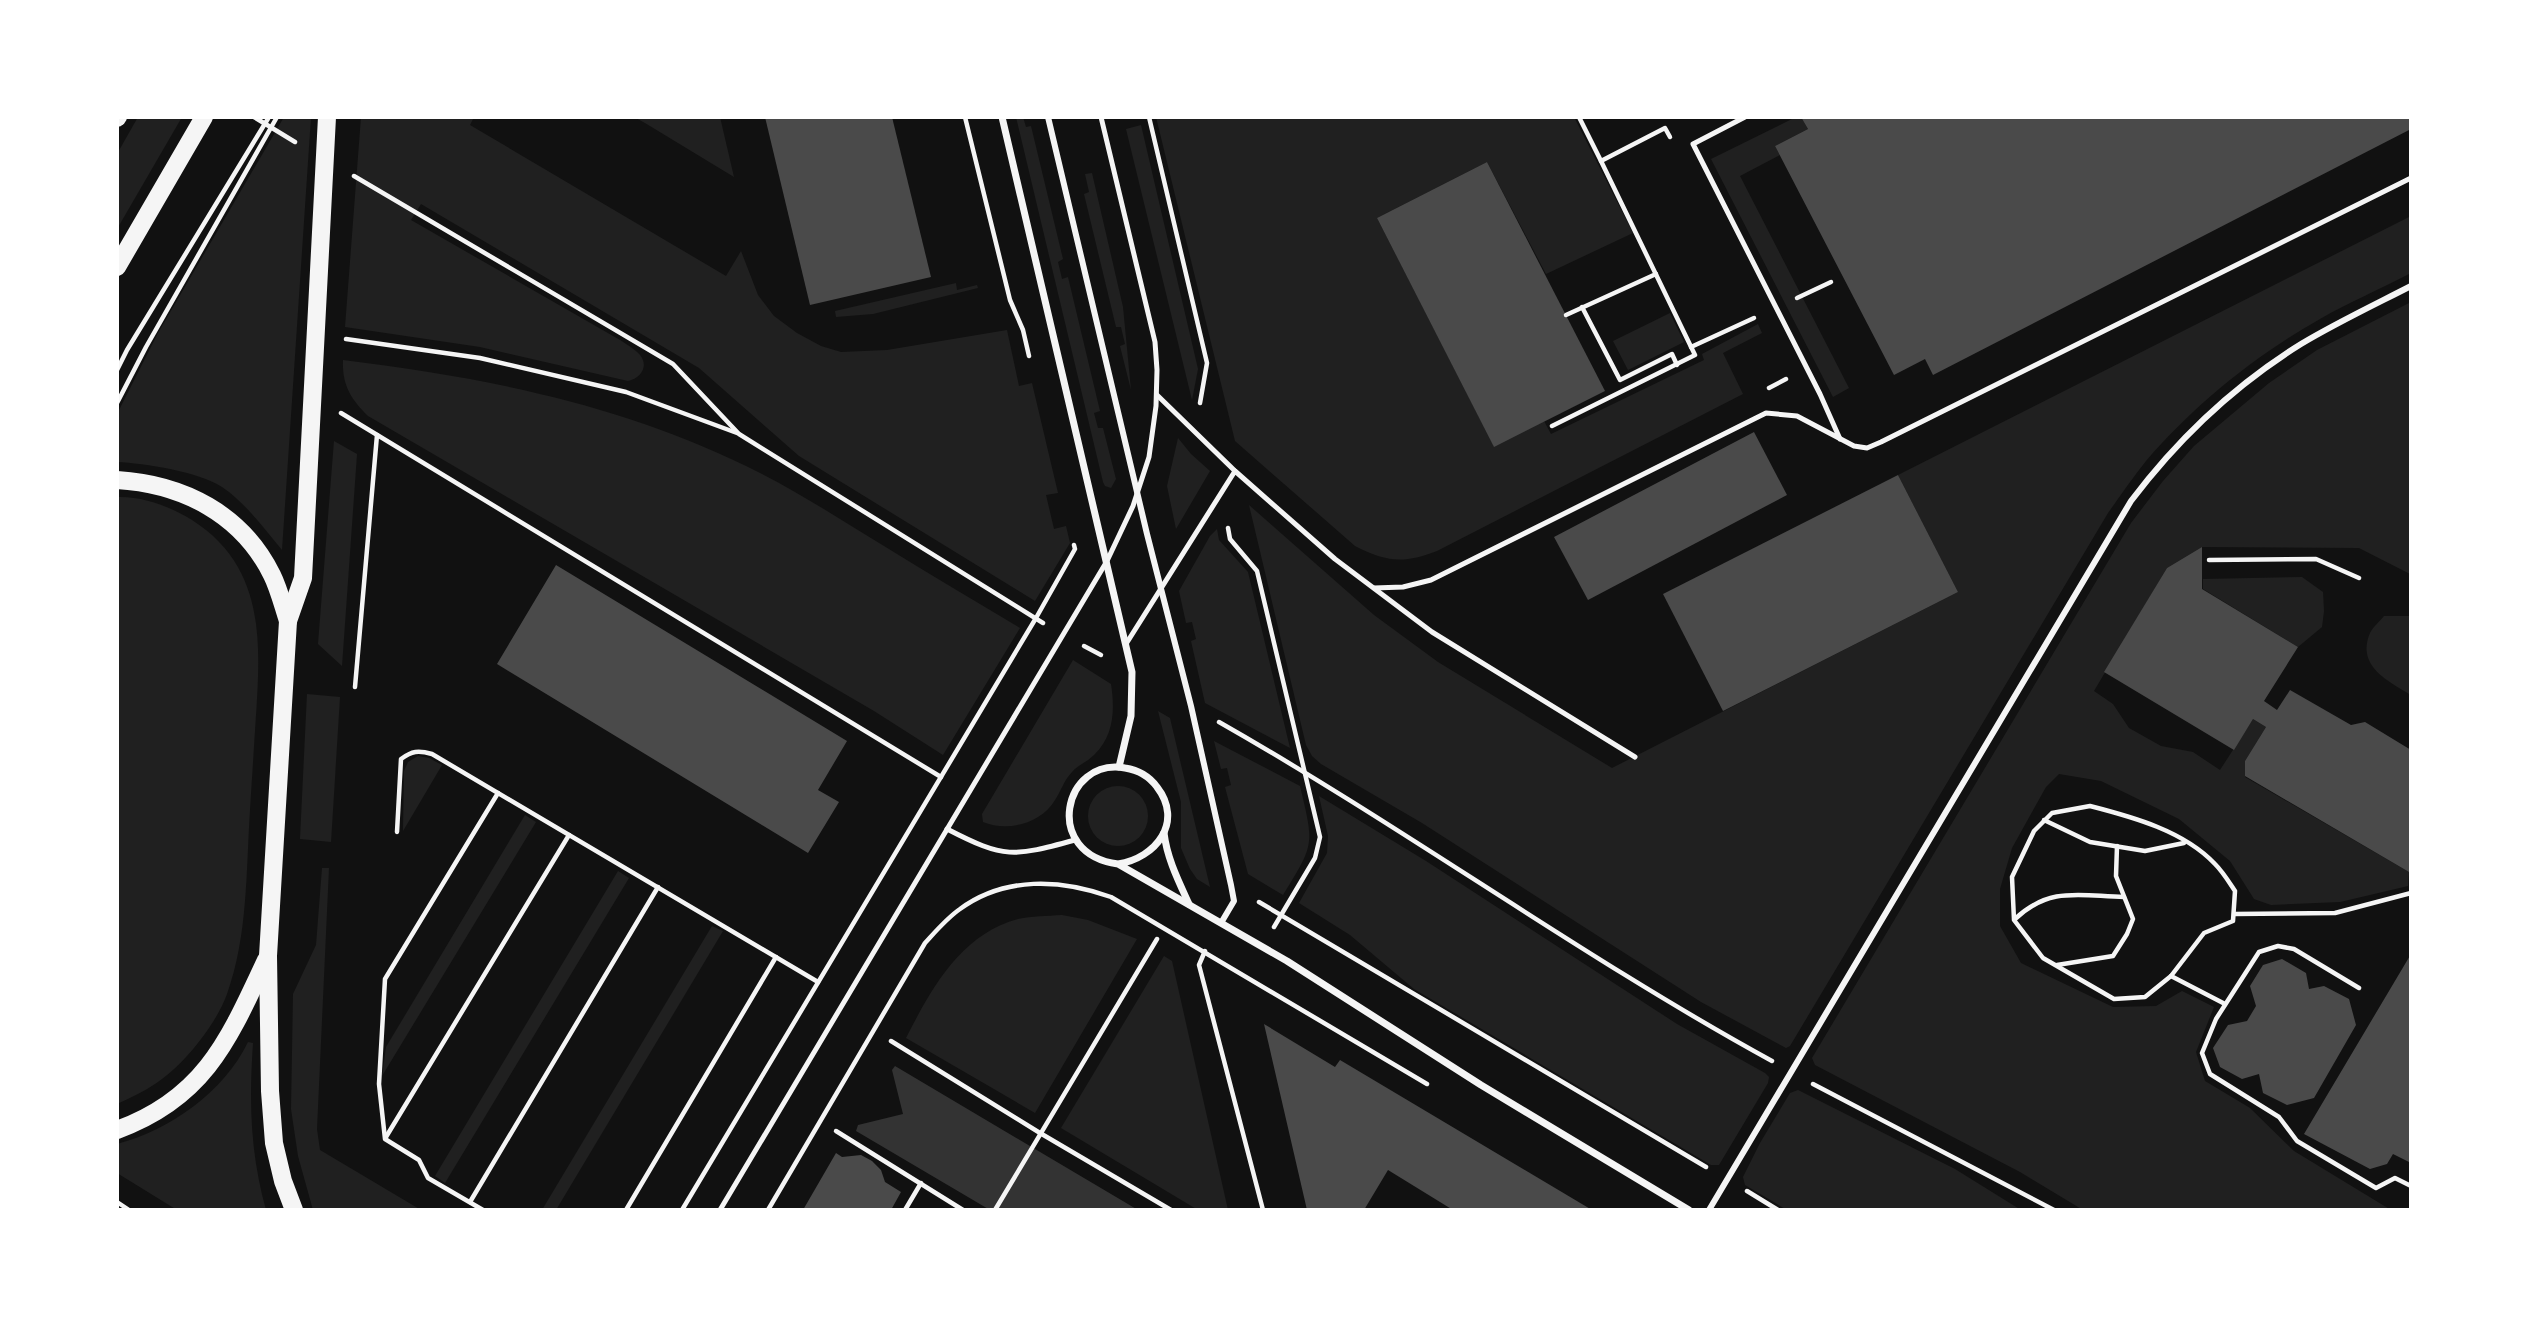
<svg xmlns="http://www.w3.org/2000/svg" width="2528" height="1327" viewBox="0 0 2528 1327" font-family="'Public Sans',sans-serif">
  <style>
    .green { fill: #202020 }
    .water { fill: #333 }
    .building { fill: #4a4a4a }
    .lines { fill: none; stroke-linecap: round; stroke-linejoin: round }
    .path { stroke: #f5f5f5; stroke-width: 4.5 }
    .service { stroke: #f5f5f5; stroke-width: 5 }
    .pedestrian { stroke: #f5f5f5; stroke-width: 6 }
    .minor { stroke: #f5f5f5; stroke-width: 7 }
    .primary { stroke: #f5f5f5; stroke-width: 18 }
  </style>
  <rect width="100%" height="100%" fill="#111"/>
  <g class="green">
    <polygon points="138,117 182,117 117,229 117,154"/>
    <path d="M284,117H311L282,550C264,529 246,503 222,487C200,472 144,463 117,462V414L158,333Z"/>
    <path d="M361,117H474L470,125L726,276L741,251L758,295L774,316L797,333L821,346L841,352L887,350L1007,330L1019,386L1032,383L1058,493L1046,495L1054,529L1066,526L1070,543L1035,601L799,456L699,368L421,204L411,220L620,340C626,344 635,349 640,355C649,366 641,378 628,381L480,347L345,327Z"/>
    <polygon points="634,117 720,117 734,177 645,123"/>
    <polygon points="1016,117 1023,117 1026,127 1031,126 1063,259 1058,262 1062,279 1068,277 1100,411 1094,413 1098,428 1103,428 1116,479 1111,488 1105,486 1103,482"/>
    <path d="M1156,117H1574L1633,233L1546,274L1487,162L1377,218L1494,446L1544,421L1551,434L1704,360L1702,354L1758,324L1762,333L1723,353L1743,394L1437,551C1403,564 1387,562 1355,546L1235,441Z"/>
    <polygon points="1796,117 1801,117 1808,129 1775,146 1780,155 1740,176 1849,388 1833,397 1711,159"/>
    <polygon points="1141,125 1198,369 1192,400 1126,129"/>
    <polygon points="1092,173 1123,307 1131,390 1120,346 1125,344 1121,327 1116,327 1084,194 1089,192 1085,174"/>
    <path d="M2411,216V273C2381,289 2349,302 2320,319C2256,355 2194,405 2146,461C2133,477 2121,495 2108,513L1790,1046L1786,1048L1701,1002L1422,823L1321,764L1312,756L1306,745L1249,505L1374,615L1438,662L1612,768L1958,592L1898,475Z"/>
    <polygon points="956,283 957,290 977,285 978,288 873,314 836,317 835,311"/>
    <polygon points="2411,302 2410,574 2359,548 2202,547 2167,568 2094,691 2113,704 2129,728 2161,746 2193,752 2220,770 2253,719 2266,727 2245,761 2245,777 2409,872 2408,886 2340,902 2271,905 2254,899 2230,861 2179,819 2101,781 2059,774 2046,787 2012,848 2000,889 2000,926 2021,963 2113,1007 2156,1006 2182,991 2214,1007 2196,1052 2205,1081 2250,1108 2294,1151 2391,1210 2083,1210 2020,1172 1815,1065 1812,1058 2131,523 2163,481 2194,446 2269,383 2317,350"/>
    <polygon points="1670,313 1684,342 1628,370 1613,341"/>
    <path d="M343,360C482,377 620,404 746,466C794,489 838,518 884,546C929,574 975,601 1020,628L943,755L874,711L368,416C351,399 342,385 343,360Z"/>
    <polygon points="1178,438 1191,454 1210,471 1176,529 1167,486"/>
    <polygon points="334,441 357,454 342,666 318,644"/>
    <path d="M117,497C143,496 171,507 192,520C264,566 261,639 256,715C254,746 252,778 250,810C246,871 248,936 227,994C216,1025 182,1067 155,1084C143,1092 130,1098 117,1104Z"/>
    <polygon points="1217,529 1219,540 1248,572 1290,748 1205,703 1191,641 1196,639 1192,622 1186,623 1179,591 1210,536"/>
    <polygon points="2302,577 2323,592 2324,611 2322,627 2298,647 2203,589 2203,579"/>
    <path d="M2384,616H2411V695C2388,681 2356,666 2370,633C2373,627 2380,621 2384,616Z"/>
    <path d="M1073,660L1111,684C1115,710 1114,736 1094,755C1087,762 1078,765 1072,772C1064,780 1061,791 1055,800C1041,824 1007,832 983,822L982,814Z"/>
    <polygon points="307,694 340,697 331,842 300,839"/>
    <polygon points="1158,711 1170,718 1210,887 1197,879 1190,869 1181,848 1181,802"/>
    <path d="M1214,741L1300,786C1314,845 1315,843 1283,895L1248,874L1225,787L1231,785L1227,768L1221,769Z"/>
    <polygon points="418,756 429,758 442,765 403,831 404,771 408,762"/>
    <circle cx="1118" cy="816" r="30"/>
    <polygon points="1319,796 1426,861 1677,1024 1765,1073 1769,1077 1768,1083 1719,1165 1711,1165 1414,989 1350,935 1299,903 1327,853 1328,836"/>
    <polygon points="525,815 536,822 382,1076 386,1047"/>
    <polygon points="322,868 329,868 317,1129 320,1150 421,1210 313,1210 298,1156 291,1109 293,994 316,945"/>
    <polygon points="618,871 629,878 445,1183 435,1176"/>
    <path d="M1062,915L1088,920L1137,939L1035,1113L906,1038C931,989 961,934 1018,919C1032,916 1047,916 1062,915Z"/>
    <polygon points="712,926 723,931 556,1210 542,1210"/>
    <polygon points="1164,956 1172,961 1228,1210 1198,1210 1061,1128"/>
    <path d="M248,1042L253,1043C249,1102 250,1152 266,1210H177L117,1173V1144C170,1130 224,1092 248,1042Z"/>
    <polygon points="1798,1090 1955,1169 2021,1210 1787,1210 1745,1185 1743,1177 1760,1143 1790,1093"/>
  </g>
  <polygon class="water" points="895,1066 1138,1210 990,1210 856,1131 858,1125 903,1114 892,1070"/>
  <g class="building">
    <polygon points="765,117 892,117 931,277 810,305"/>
    <polygon points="1801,117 2411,117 2411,129 1933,375 1925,359 1894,375 1775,146 1808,129"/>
    <polygon points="1487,162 1605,391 1494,447 1377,218"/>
    <polygon points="1754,432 1787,495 1588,600 1554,537"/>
    <polygon points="1898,475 1958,592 1723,711 1663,594"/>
    <polygon points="2202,547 2202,589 2298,647 2264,701 2277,710 2290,690 2351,725 2365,722 2411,750 2411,871 2409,872 2245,776 2245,761 2266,727 2253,719 2234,750 2104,672 2167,568"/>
    <polygon points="556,565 847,741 818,790 839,802 808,853 497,664"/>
    <polygon points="2411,954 2411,1163 2393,1154 2387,1164 2370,1169 2304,1134"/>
    <polygon points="2282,959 2306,973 2309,989 2324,986 2349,999 2356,1025 2314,1098 2287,1105 2263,1093 2259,1074 2242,1079 2220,1067 2213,1048 2228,1025 2247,1021 2256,1006 2250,986 2263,965"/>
    <polygon points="1264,1024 1335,1067 1340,1060 1592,1210 1453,1210 1388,1170 1364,1210 1307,1210"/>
    <polygon points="836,1153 842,1157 861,1155 872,1161 881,1170 885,1182 901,1192 891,1210 803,1210"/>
  </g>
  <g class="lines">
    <g class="path">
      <polyline points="254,117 295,142"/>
      <polyline points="965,117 1010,300 1023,330 1029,356"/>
      <polyline points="1149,117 1207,363 1200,403"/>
      <polyline points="1579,117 1601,161 1665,128 1670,137"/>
      <polyline points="354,176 673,364 739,434 1043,623"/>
      <polyline points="1797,298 1831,282"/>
      <polyline points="1582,307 1620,380 1672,354 1677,365"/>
      <polyline points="1566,315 1656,274"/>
      <polyline points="346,339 480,358 626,392 737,433"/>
      <polyline points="1691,347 1754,318"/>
      <polyline points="117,370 127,350 269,117"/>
      <polyline points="1769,388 1786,379"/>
      <polyline points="117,403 146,347 277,117"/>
      <polyline points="341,413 941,777"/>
      <polyline points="1552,426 1695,355 1601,161"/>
      <polyline points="1228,528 1230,539 1257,571 1320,837 1315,858 1274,927"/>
      <polyline points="2209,560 2316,559 2359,578"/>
      <polyline points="1084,646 1101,655"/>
      <polyline points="355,687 377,435"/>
      <path d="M1219,722C1407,829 1582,957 1772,1061"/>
      <path d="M2090,806C2133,817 2184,831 2215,864C2223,872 2229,882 2235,891L2233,921L2204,933L2171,976L2145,997L2114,999L2043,958L2014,920L2012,877L2034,831L2052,813Z"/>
      <polyline points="2044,820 2090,842 2145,851 2184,843"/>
      <path d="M397,832L401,759C412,751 418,750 432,754L818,982"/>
      <polyline points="1259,902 1706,1167"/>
      <polyline points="2234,914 2335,913 2411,893"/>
      <path d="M2015,919C2050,886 2080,896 2124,897"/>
      <polyline points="1205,951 1199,965 1263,1210"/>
      <polyline points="2057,965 2113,956 2127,934 2133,919 2116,876 2117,846"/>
      <polyline points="2171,976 2225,1004"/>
      <polyline points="2359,988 2294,949 2278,946 2259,952 2216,1019 2202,1053 2210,1074 2279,1117 2297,1141 2376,1188 2395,1178 2411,1186"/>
      <polyline points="891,1041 1040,1133 1171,1210"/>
      <polyline points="1813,1084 2054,1210"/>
      <polyline points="836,1131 963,1210"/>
      <polyline points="386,1137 569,835"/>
      <polyline points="1747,1191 1778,1210"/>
      <polyline points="117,1202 129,1210"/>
      <polyline points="470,1202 658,887"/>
      <polyline points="483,1210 428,1178 419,1160 385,1139 379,1084 385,979 498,793"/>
      <polyline points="626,1210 776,957"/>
      <polyline points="682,1210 1036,618 1075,549 1074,545"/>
      <path d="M768,1210L925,943C936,931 947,918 960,909C1005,876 1061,879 1111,897L1427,1084"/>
      <polyline points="905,1210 921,1183"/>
      <polyline points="995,1210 1157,939"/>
    </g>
    <g class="service">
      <polyline points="1745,117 1693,144 1820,394 1840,439"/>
      <polyline points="1157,395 1235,471"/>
      <polyline points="1374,588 1403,587 1431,580 1766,413 1797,416 1854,446 1867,448 1881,442 2411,178"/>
      <polyline points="1126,644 1235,471 1335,559 1432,632 1635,757"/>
      <path d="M947,829C1005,859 1013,857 1075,840"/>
      <polyline points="720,1210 1107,561 1133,506 1149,457 1156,406 1157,370 1155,342 1101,117"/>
    </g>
    <g class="pedestrian">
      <polyline points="1048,117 1147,534 1191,706 1231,885 1234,901 1221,923"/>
      <path d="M1709,1210L2131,501C2177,440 2235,385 2301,344C2336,323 2374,305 2411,286"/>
    </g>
    <g class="minor">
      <polyline points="1002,117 1132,672 1131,716 1119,767"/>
      <path d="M1164,833C1167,858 1178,880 1189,904"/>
      <path d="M1118,864C1156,858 1184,822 1157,787C1149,776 1138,770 1125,768C1063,757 1042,854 1118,864L1287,961L1481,1085L1689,1210"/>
    </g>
    <g class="primary">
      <polyline points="117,118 118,117"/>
      <polyline points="117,267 204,117"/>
      <path d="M117,480C183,484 242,514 272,575C279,589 283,606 288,621"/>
      <path d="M117,1130C205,1098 229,1039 266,960"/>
      <polyline points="294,1210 283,1181 274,1143 270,1091 268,956 288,621 303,578 327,117"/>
    </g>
  </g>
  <rect width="2528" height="1327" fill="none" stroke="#ffffff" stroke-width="238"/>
</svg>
